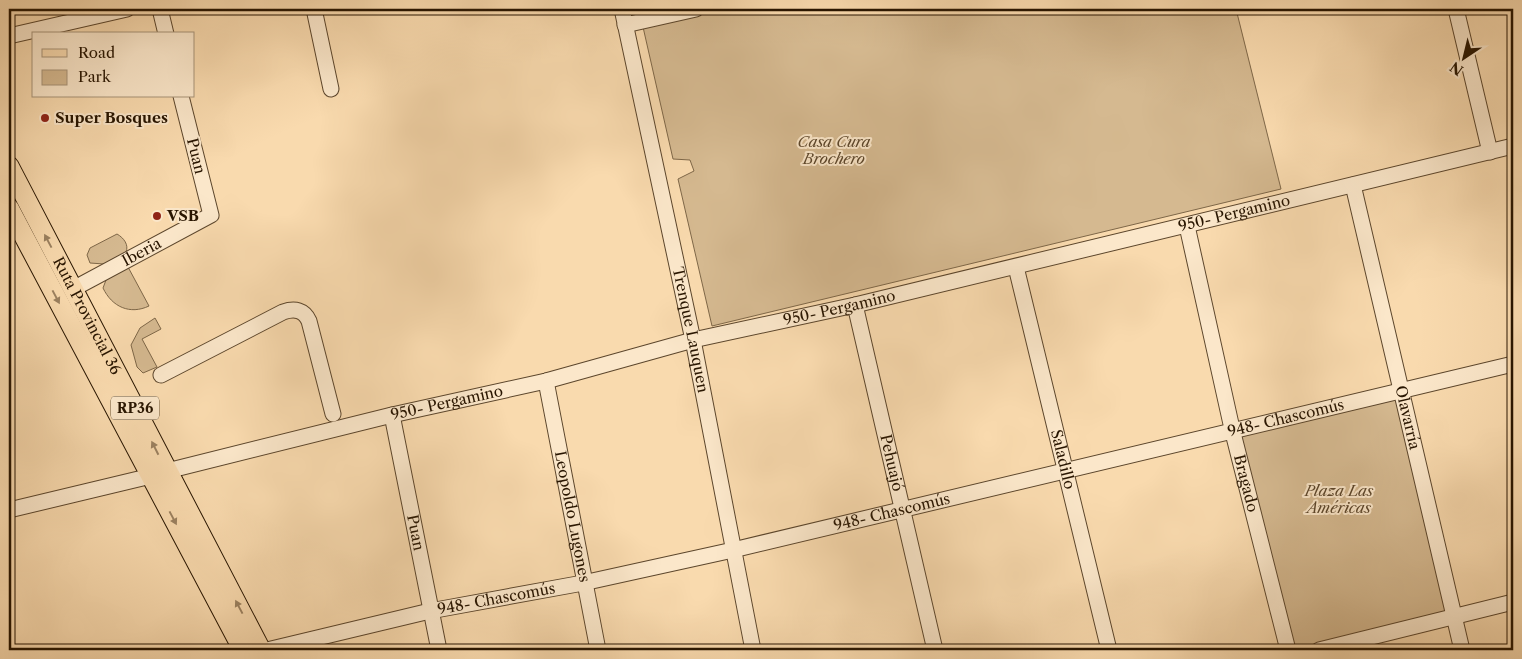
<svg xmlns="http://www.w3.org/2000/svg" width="1522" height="659" viewBox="0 0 1522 659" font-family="'Libre Caslon Text',serif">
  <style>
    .green { fill: #d5b990; stroke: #7e6748 }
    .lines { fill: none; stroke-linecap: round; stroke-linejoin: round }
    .minor-casing { stroke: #5c462c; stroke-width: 17 }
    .major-casing { stroke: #281500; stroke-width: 21 }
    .minor { stroke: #fbe7ca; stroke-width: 15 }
    .major { stroke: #f9daae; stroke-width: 19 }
    .oneway { fill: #9b8160 }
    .poi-dot { fill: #8f2418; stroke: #fbe7ca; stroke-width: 2 }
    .labels { text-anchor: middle; stroke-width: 4; stroke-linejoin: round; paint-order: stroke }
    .shield { fill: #fbe7ca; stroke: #67543d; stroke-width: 1 }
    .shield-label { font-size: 14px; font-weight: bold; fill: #281500 }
    .poi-label { font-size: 15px; font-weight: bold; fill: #281500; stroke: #fbe7ca; text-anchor: start }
    .park-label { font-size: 15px; font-style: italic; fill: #5c462b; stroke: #fbe7ca }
    .street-label { font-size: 15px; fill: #281500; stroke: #fbe7ca }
  </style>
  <rect width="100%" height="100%" fill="#f9daae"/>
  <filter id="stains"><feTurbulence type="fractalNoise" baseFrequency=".004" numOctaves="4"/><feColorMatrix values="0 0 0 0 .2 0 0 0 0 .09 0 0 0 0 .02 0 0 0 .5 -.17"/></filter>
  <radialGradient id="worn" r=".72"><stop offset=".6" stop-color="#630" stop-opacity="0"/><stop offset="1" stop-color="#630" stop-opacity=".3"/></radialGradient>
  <g class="green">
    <polygon points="721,9 1236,9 1281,189 712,326 678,179 694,171 690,160 673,159 643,27"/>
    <path d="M117,234C124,238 129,245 126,252L104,264L90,263L87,255L90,248Z"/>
    <path d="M128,267L149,306C130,315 112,307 103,288L106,280Z"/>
    <polygon points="155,318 161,329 142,339 157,367 143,373 137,367 131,345 140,328"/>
    <polygon points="1401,391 1455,616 1319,650 1288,650 1233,433"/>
  </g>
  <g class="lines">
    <g class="minor-casing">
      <g id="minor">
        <polyline points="160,9 166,34"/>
        <polyline points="314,9 331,89"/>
        <path id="s1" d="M622,9L693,340L753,650"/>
        <polyline points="1456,9 1490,152"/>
        <polyline points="625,25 696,9"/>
        <polyline points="9,36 127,9"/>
        <path id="s2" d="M1353,185L1462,650"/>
        <path id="s3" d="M1187,226L1233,433L1288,650"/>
        <path id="s4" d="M1016,267L1109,650"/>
        <path id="s5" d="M73,289L211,215L181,96"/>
        <path id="s6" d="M855,305L935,650"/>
        <path d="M161,375L283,312C295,308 304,310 309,321L333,414"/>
        <path id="s7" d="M546,381L598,650"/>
        <path id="s8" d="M392,415L439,650"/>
        <path id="s9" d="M167,471L392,415L546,381L693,340L855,305L1513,146"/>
        <polyline points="9,510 151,476"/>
        <path id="s10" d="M267,650L430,611L583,583L733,550L1513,364"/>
        <polyline points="1319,650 1513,602"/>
      </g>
    </g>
    <g class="major-casing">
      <g id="major">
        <path id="s11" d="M9,166L261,650"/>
        <polyline points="9,208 243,650"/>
      </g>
    </g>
    <use href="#minor" class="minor"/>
    <use href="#major" class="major"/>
  </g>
  <defs><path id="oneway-solid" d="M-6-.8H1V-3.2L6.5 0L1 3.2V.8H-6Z" transform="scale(1.25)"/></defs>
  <g class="oneway">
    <use href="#oneway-solid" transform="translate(48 241) rotate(-118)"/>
    <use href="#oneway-solid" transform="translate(56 297) rotate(62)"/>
    <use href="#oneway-solid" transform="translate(155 448) rotate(-117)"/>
    <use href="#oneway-solid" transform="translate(173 518) rotate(62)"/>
    <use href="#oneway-solid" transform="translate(239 607) rotate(-118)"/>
  </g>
  <g class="poi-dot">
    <circle cx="45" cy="118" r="5"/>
    <circle cx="157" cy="216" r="5"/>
  </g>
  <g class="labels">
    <rect class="shield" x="111" y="396.5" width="48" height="23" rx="4"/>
    <g class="shield-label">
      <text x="135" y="413">RP36</text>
    </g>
    <g class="poi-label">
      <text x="55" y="123">Super Bosques</text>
      <text x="167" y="221">VSB</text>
    </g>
    <g class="park-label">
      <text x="834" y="147">Casa Cura<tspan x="834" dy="17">Brochero</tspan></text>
      <text x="1339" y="496">Plaza Las<tspan x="1339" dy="17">Américas</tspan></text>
    </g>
    <g class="street-label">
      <text transform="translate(196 156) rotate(76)" y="5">Puan</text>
      <text dy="5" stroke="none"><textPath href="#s9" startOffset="1098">950- Pergamino</textPath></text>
      <text dy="5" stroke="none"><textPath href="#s5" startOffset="78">Iberia</textPath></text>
      <text dy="5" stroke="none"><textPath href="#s9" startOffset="692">950- Pergamino</textPath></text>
      <text dy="5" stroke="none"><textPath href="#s11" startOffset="169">Ruta Provincial 36</textPath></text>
      <text dy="5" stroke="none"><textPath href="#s1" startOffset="328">Trenque Lauquen</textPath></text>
      <text dy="5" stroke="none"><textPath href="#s9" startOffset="288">950- Pergamino</textPath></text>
      <text dy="5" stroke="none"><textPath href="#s2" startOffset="239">Olavarría</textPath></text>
      <text dy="5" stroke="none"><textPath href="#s10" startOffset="1045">948- Chascomús</textPath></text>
      <text dy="5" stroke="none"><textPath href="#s4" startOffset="198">Saladillo</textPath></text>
      <text dy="5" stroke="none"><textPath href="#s6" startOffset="162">Pehuajó</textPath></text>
      <text dy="5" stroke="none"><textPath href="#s3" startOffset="264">Bragado</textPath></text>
      <text dy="5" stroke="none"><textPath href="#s10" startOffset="640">948- Chascomús</textPath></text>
      <text dy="5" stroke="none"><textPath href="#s7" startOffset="138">Leopoldo Lugones</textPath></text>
      <text dy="5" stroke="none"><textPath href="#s8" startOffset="120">Puan</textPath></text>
      <text dy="5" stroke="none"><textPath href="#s10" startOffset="235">948- Chascomús</textPath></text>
    </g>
  </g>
  <rect width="1522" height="659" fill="none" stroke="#f9daae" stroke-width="30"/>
  <rect x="10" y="10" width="1502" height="639" fill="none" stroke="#281500" stroke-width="2.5"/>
  <rect x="15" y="15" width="1492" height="629" fill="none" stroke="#281500"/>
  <rect x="32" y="32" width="162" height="65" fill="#fbe7ca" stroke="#a79379"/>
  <rect x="42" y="49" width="25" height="8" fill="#f9daae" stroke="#a79379"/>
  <text x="78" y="58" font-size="15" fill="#281500">Road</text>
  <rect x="42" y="70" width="25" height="15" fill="#d5b990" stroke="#a79379"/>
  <text x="78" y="82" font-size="15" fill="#281500">Park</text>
  <g transform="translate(1464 58) rotate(215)" stroke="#fbe7ca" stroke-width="4" paint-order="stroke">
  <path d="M0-4L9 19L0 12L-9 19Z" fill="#281500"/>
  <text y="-8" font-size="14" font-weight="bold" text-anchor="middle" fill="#281500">N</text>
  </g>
  <rect width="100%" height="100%" filter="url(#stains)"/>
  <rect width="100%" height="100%" fill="url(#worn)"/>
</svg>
